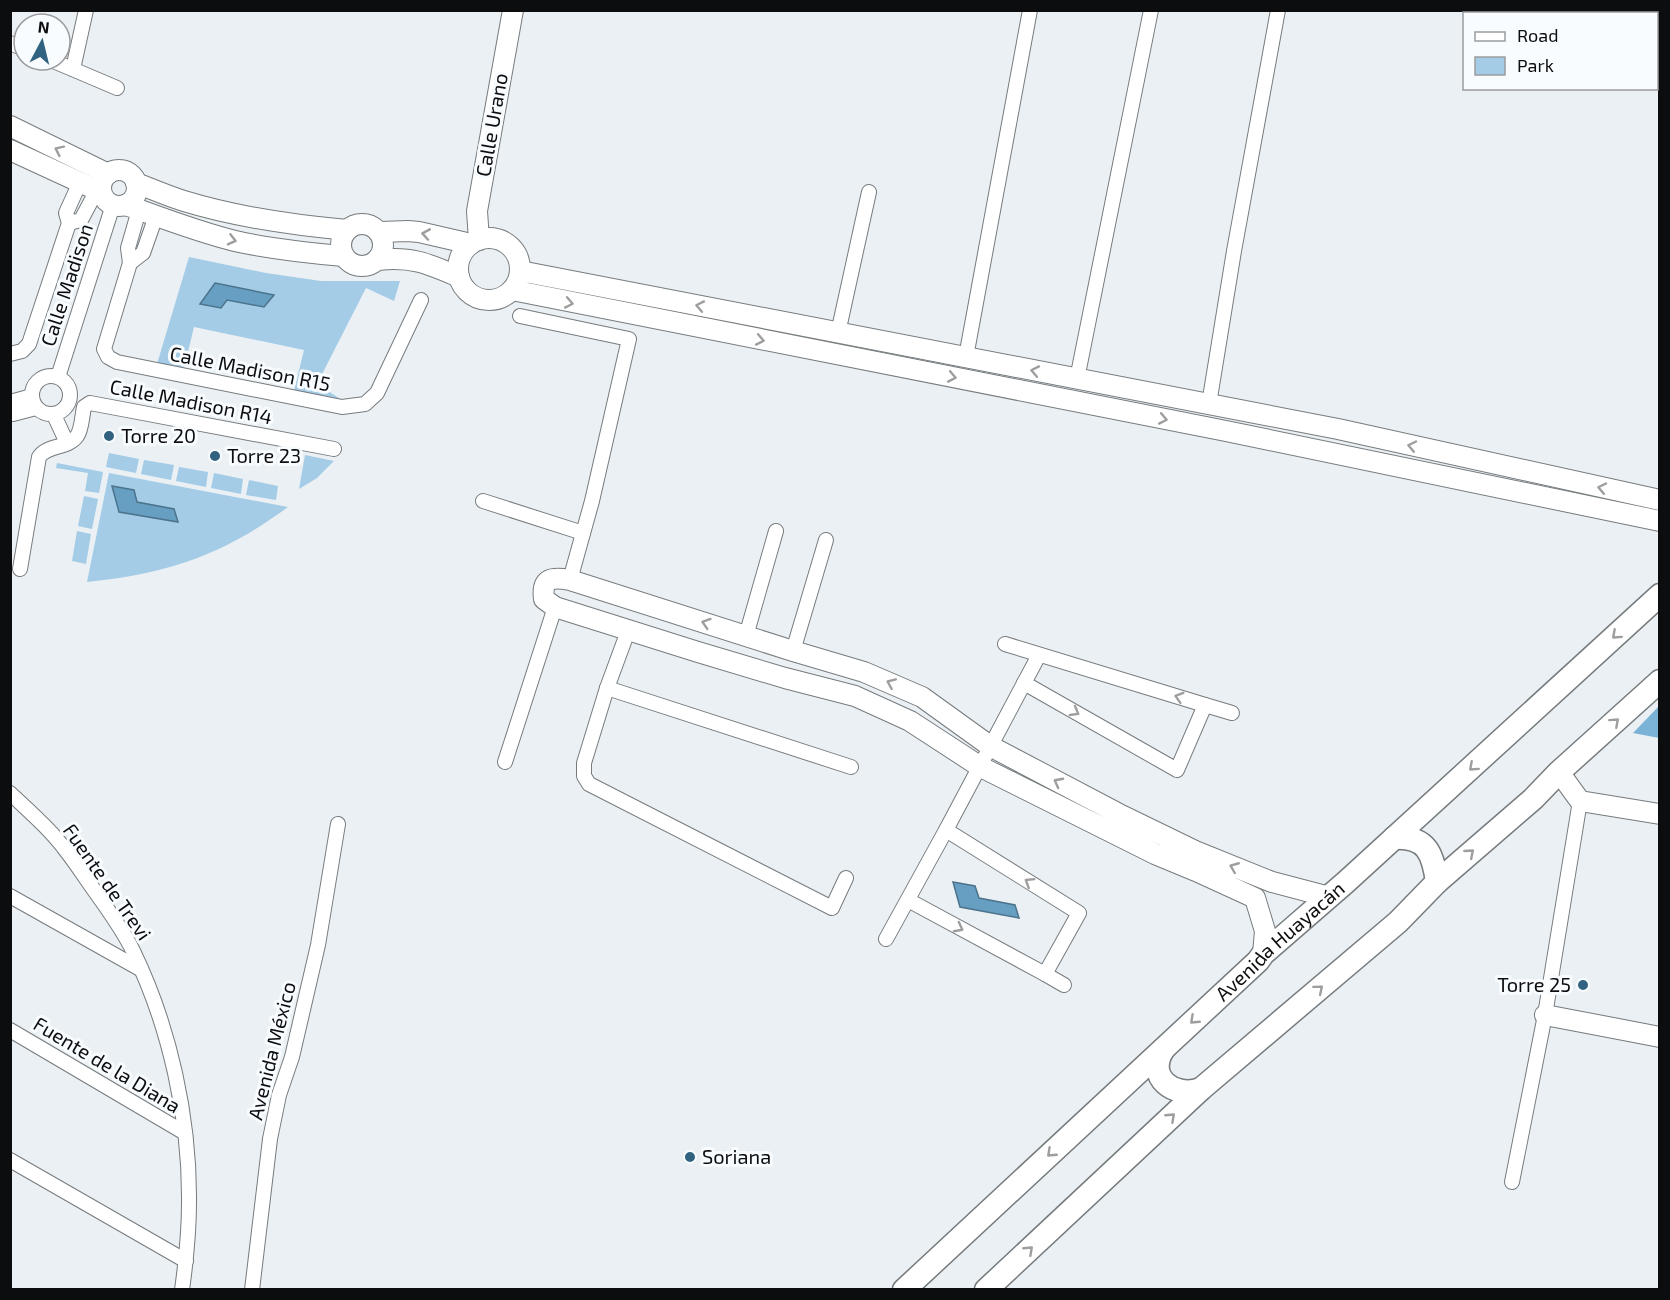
<svg xmlns="http://www.w3.org/2000/svg" width="1670" height="1300" viewBox="0 0 1670 1300" font-family="'Exo 2',sans-serif">
  <style>
    .green { fill: #a4cce7 }
    .forest { fill: #7bb3d7 }
    .water { fill: #679fc2; stroke: #4c738c; stroke-width: 1.5 }
    .lines { fill: none; stroke-linecap: round; stroke-linejoin: round }
    .street-casing { stroke: #767b7e; stroke-width: 16 }
    .secondary-casing { stroke: #767b7e; stroke-width: 22 }
    .primary-casing { stroke: #767b7e; stroke-width: 25 }
    .street { stroke: #fff; stroke-width: 14 }
    .secondary { stroke: #fff; stroke-width: 20 }
    .primary { stroke: #fff; stroke-width: 22 }
    .oneway { stroke: #9e9e9f }
    .poi-dot { fill: #316280; stroke: #f9fcff; stroke-width: 2 }
    .labels { text-anchor: middle; stroke-width: 6; stroke-linejoin: round; paint-order: stroke }
    .street-label { font-size: 20px; fill: #0c0d0f; stroke: #f9fcff }
    .poi-label { font-size: 20px; fill: #0c0d0f; stroke: #f9fcff; text-anchor: start }
  </style>
  <rect width="100%" height="100%" fill="#eaf0f3"/>
  <g class="green">
    <polygon points="189,257 266,273 321,281 400,281 394,301 366,288 317,384 342,400 294,391 304,350 194,327 184,368 157,364"/>
    <polygon points="109,453 139,459 136,473 106,467"/>
    <polygon points="305,455 334,461 317,478 299,489"/>
    <polygon points="144,460 174,465 171,480 141,474"/>
    <polygon points="57,463 103,472 99,493 85,491 88,473 56,468"/>
    <polygon points="179,467 208,472 206,487 176,481"/>
    <path d="M109,473L288,507C221,556 169,573 87,582Z"/>
    <polygon points="214,473 243,479 241,494 211,488"/>
    <polygon points="249,480 278,486 276,500 246,495"/>
    <polygon points="84,496 98,499 92,529 78,526"/>
    <polygon points="77,531 91,534 86,564 72,561"/>
  </g>
  <polygon class="forest" points="1659,706 1659,738 1633,733"/>
  <g class="water">
    <polygon points="215,283 274,295 264,307 227,300 221,308 200,304"/>
    <polygon points="112,486 134,490 137,502 174,509 178,522 119,512"/>
    <polygon points="953,882 975,886 979,898 1015,905 1019,918 960,907"/>
  </g>
  <g class="lines">
    <g class="street-casing">
      <g id="street">
        <polyline points="10,43 24,49"/>
        <polyline points="51,60 117,88"/>
        <polyline points="73,69 86,10"/>
        <polyline points="139,210 128,248 130,263 104,349 108,357 117,362 342,407 365,404 377,393 421,300"/>
        <polyline points="69,223 81,220 97,190"/>
        <polyline points="69,223 66,213 80,182"/>
        <polyline points="130,263 143,253 156,216"/>
        <polyline points="520,316 629,339 592,501 570,580"/>
        <polyline points="838,333 869,192"/>
        <polyline points="10,354 22,351 29,344 69,223"/>
        <polyline points="966,357 1030,10"/>
        <circle cx="51" cy="395" r="19"/>
        <polyline points="58,377 113,205"/>
        <polyline points="1077,379 1151,10"/>
        <polyline points="10,402 32,396"/>
        <polyline points="1209,404 1234,251 1278,10"/>
        <polyline points="10,412 13,414 36,408"/>
        <polyline points="54,415 67,443"/>
        <polyline points="483,501 583,533"/>
        <path d="M20,569L39,457C48,444 68,449 77,436C82,429 82,416 84,407L90,403L334,449"/>
        <polyline points="628,631 607,688 584,763 584,776 589,784 832,908 846,878"/>
        <polyline points="746,636 776,531"/>
        <polyline points="1005,644 1205,705 1177,770 1024,683"/>
        <polyline points="793,651 826,540"/>
        <polyline points="607,688 851,767"/>
        <polyline points="1205,705 1232,713"/>
        <polyline points="505,762 555,607"/>
        <path d="M10,793C30,812 51,830 67,852C78,866 88,882 99,897C111,914 124,932 133,951C170,1027 190,1119 189,1203C189,1232 186,1261 182,1290"/>
        <polyline points="946,830 1039,655"/>
        <polyline points="10,896 140,969"/>
        <polyline points="886,939 946,830 1079,913 1045,974 908,900"/>
        <polyline points="1045,974 1064,985"/>
        <polyline points="10,1030 185,1133"/>
        <polyline points="10,1160 186,1261"/>
        <polyline points="1512,1182 1545,1015 1580,801"/>
        <polyline points="252,1290 270,1139 279,1095 292,1057 318,945 338,824"/>
      </g>
    </g>
    <g class="secondary-casing">
      <g id="secondary">
        <polyline points="10,126 108,174"/>
        <polyline points="10,150 101,192"/>
        <circle cx="119" cy="188" r="18"/>
        <path d="M136,183C152,189 168,196 184,201C236,217 292,225 347,230"/>
        <path d="M126,205C162,218 198,232 235,241C271,249 308,253 344,256"/>
        <circle cx="362" cy="245" r="21"/>
        <polyline points="380,232 408,231 419,232 471,244"/>
        <circle cx="489" cy="269" r="31"/>
        <polyline points="479,240 477,211 513,10"/>
        <path d="M378,260C412,256 429,264 459,277"/>
        <polyline points="520,271 1338,429 1660,500"/>
        <polyline points="512,290 1226,431 1660,521"/>
        <polyline points="1559,772 1580,801 1660,814"/>
        <path d="M1263,954L1265,931L1255,898L1196,871L1155,854L979,766L910,721L855,696L785,678L698,652L555,607L544,599C541,577 553,577 570,580L793,651L864,672L922,697L990,746L1123,816L1195,851L1272,882L1329,897"/>
        <polyline points="1545,1015 1660,1037"/>
      </g>
    </g>
    <g class="primary-casing">
      <g id="primary">
        <path d="M1394,838C1427,836 1433,854 1437,882"/>
        <path d="M1163,1050C1146,1077 1174,1099 1201,1089"/>
        <path id="s1" d="M904,1290L1258,961L1263,954L1346,882L1660,595"/>
        <polyline points="986,1290 1201,1089 1398,922 1437,882 1533,799 1559,772 1660,681"/>
      </g>
    </g>
    <use href="#street" class="street"/>
    <use href="#secondary" class="secondary"/>
    <use href="#primary" class="primary"/>
  </g>
  <defs><path id="oneway-chevron" d="M-2-3.5L2.5 0L-2 3.5" fill="none" stroke-width="1.6" stroke-linecap="round" stroke-linejoin="round" transform="scale(1.5)"/></defs>
  <g class="oneway">
    <use href="#oneway-chevron" transform="translate(59 150) rotate(-154)"/>
    <use href="#oneway-chevron" transform="translate(426 234) rotate(-170)"/>
    <use href="#oneway-chevron" transform="translate(232 240) rotate(14)"/>
    <use href="#oneway-chevron" transform="translate(569 303) rotate(11)"/>
    <use href="#oneway-chevron" transform="translate(700 306) rotate(-169)"/>
    <use href="#oneway-chevron" transform="translate(760 340) rotate(11)"/>
    <use href="#oneway-chevron" transform="translate(1035 371) rotate(-169)"/>
    <use href="#oneway-chevron" transform="translate(952 377) rotate(11)"/>
    <use href="#oneway-chevron" transform="translate(1163 419) rotate(11)"/>
    <use href="#oneway-chevron" transform="translate(1412 446) rotate(-168)"/>
    <use href="#oneway-chevron" transform="translate(1602 488) rotate(-168)"/>
    <use href="#oneway-chevron" transform="translate(706 623) rotate(-162)"/>
    <use href="#oneway-chevron" transform="translate(1616 635) rotate(138)"/>
    <use href="#oneway-chevron" transform="translate(891 683) rotate(-157)"/>
    <use href="#oneway-chevron" transform="translate(1179 697) rotate(-163)"/>
    <use href="#oneway-chevron" transform="translate(1075 712) rotate(30)"/>
    <use href="#oneway-chevron" transform="translate(1615 722) rotate(-42)"/>
    <use href="#oneway-chevron" transform="translate(1473 767) rotate(138)"/>
    <use href="#oneway-chevron" transform="translate(1058 782) rotate(-152)"/>
    <use href="#oneway-chevron" transform="translate(1470 853) rotate(-41)"/>
    <use href="#oneway-chevron" transform="translate(1234 867) rotate(-158)"/>
    <use href="#oneway-chevron" transform="translate(1029 882) rotate(-148)"/>
    <use href="#oneway-chevron" transform="translate(959 928) rotate(28)"/>
    <use href="#oneway-chevron" transform="translate(1319 989) rotate(-40)"/>
    <use href="#oneway-chevron" transform="translate(1194 1020) rotate(137)"/>
    <use href="#oneway-chevron" transform="translate(1171 1117) rotate(-43)"/>
    <use href="#oneway-chevron" transform="translate(1051 1153) rotate(137)"/>
    <use href="#oneway-chevron" transform="translate(1029 1250) rotate(-43)"/>
  </g>
  <g class="poi-dot">
    <circle cx="109" cy="436" r="6"/>
    <circle cx="215" cy="456" r="6"/>
    <circle cx="1583" cy="985" r="6"/>
    <circle cx="690" cy="1157" r="6"/>
  </g>
  <g class="labels">
    <g class="street-label">
      <text transform="translate(492 125) rotate(-80)" y="7">Calle Urano</text>
      <text transform="translate(67 285) rotate(-72)" y="7">Calle Madison</text>
      <text transform="translate(250 369) rotate(11)" y="7">Calle Madison R15</text>
      <text transform="translate(191 402) rotate(11)" y="7">Calle Madison R14</text>
      <text transform="translate(107 882) rotate(55)" y="7">Fuente de Trevi</text>
      <text dy="7" stroke="none"><textPath href="#s1" startOffset="513">Avenida Huayacán</textPath></text>
      <text transform="translate(272 1051) rotate(-76)" y="7">Avenida México</text>
      <text transform="translate(107 1065) rotate(31)" y="7">Fuente de la Diana</text>
    </g>
    <g class="poi-label">
      <text x="121" y="443">Torre 20</text>
      <text x="227" y="463">Torre 23</text>
      <text x="1571" y="992" text-anchor="end">Torre 25</text>
      <text x="702" y="1164">Soriana</text>
    </g>
  </g>
  <rect width="1670" height="1300" fill="none" stroke="#0c0d0f" stroke-width="24"/>
  <rect x="1463" y="12" width="195" height="78" fill="#f9fcff" stroke="#9a9c9f" stroke-width="1.5"/>
  <rect x="1475" y="32" width="30" height="9" fill="#ffffff" stroke="#9a9c9f" stroke-width="1.5"/>
  <text x="1517" y="42" font-size="18" fill="#0c0d0f">Road</text>
  <rect x="1475" y="57" width="30" height="18" fill="#a4cce7" stroke="#9a9c9f" stroke-width="1.5"/>
  <text x="1517" y="72" font-size="18" fill="#0c0d0f">Park</text>
  <g transform="translate(42 42) rotate(7)"><circle r="28" fill="#f9fcff" stroke="#9a9c9f" stroke-width="1.5"/>
  <path d="M0-4.5L10 22L0 15L-10 22Z" fill="#316280"/>
  <text y="-9" font-size="16" font-weight="bold" text-anchor="middle" fill="#0c0d0f">N</text>
  </g>
</svg>
